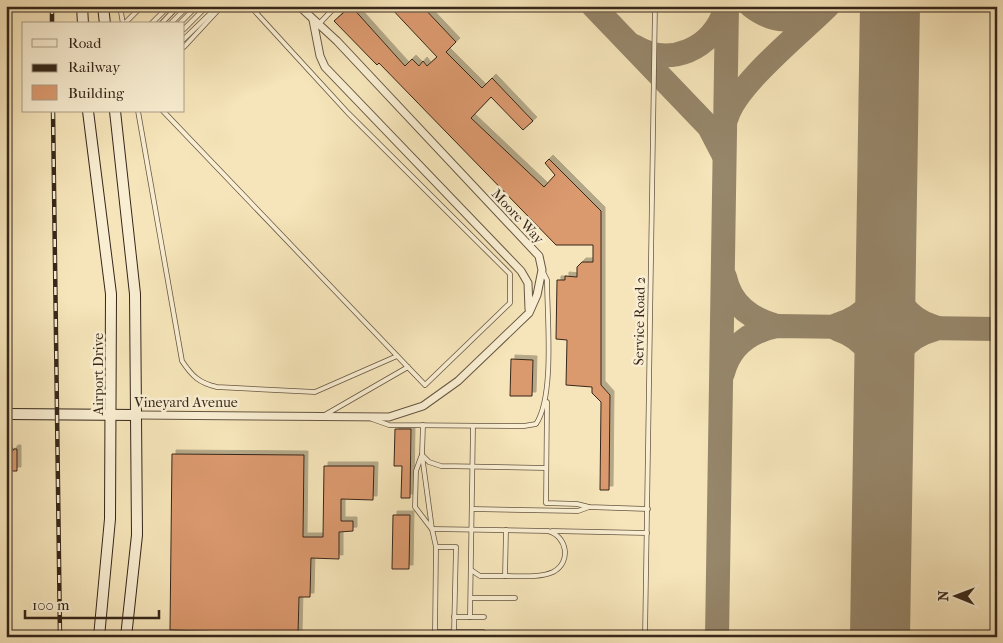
<svg xmlns="http://www.w3.org/2000/svg" width="1003" height="643" viewBox="0 0 1003 643" font-family="'IM FELL French Canon',serif">
  <style>
    .lines { fill: none; stroke-linecap: round; stroke-linejoin: round }
    .taxiway { stroke: #96866a; stroke-width: 24 }
    .runway { stroke: #96866a; stroke-width: 60 }
    .building { fill: #db996e; stroke: #36271a; filter: url(#shadow) }
    .lane-casing { stroke: #665642; stroke-width: 5.5 }
    .street-casing { stroke: #665642; stroke-width: 9 }
    .secondary-casing { stroke: #36271a; stroke-width: 12 }
    .lane { stroke: #f9eed2; stroke-width: 4 }
    .street { stroke: #f9eed2; stroke-width: 7 }
    .secondary { stroke: #f9eed2; stroke-width: 10 }
    .rail-casing { stroke: #36271a; stroke-width: 4.5 }
    .rail { stroke: #f9eed2; stroke-width: 2.5; stroke-dasharray: 8; stroke-linecap: butt }
    .labels { text-anchor: middle; stroke-width: 5; stroke-linejoin: round; paint-order: stroke }
    .street-label { font-size: 14px; fill: #36271a; stroke: #f9eed2 }
  </style>
  <defs>
    <filter id="shadow"><feDropShadow dx="4" dy="-4" stdDeviation="0" flood-color="#0004"/></filter>
  </defs>
  <rect width="100%" height="100%" fill="#f6e5ba"/>
  <filter id="stains"><feTurbulence type="fractalNoise" baseFrequency=".004" numOctaves="4"/><feColorMatrix values="0 0 0 0 .2 0 0 0 0 .09 0 0 0 0 .02 0 0 0 .5 -.17"/></filter>
  <radialGradient id="worn" r=".72"><stop offset=".6" stop-color="#630" stop-opacity="0"/><stop offset="1" stop-color="#630" stop-opacity=".3"/></radialGradient>
  <g class="lines">
    <g class="taxiway">
      <polyline points="593,6 709,127 723,154"/>
      <path d="M751,6C772,23 796,23 820,12"/>
      <path d="M634,46C670,68 712,49 725,10"/>
      <path d="M727,117C737,84 802,32 828,6"/>
      <path d="M886,262C894,292 902,318 935,327"/>
      <path d="M725,277C731,305 751,319 777,326"/>
      <path d="M837,325C871,314 879,296 886,263"/>
      <path d="M837,329C867,339 878,361 884,391"/>
      <path d="M723,373C730,346 751,331 777,326L997,329"/>
      <path d="M884,391C891,362 902,338 933,330"/>
      <polyline points="717,637 727,6"/>
    </g>
    <polyline class="runway" points="880,637 890,6"/>
  </g>
  <g class="building">
    <polygon points="351,6 405,66 412,59 419,66 423,61 427,66 437,57 389,6 422,6 456,42 446,52 482,88 492,78 533,121 523,130 491,97 471,118 544,187 555,175 545,163 549,159 601,211 601,385 610,395 609,490 600,490 601,402 592,393 592,387 566,385 567,340 556,339 557,280 565,280 565,276 577,277 577,267 582,262 593,262 593,245 556,245 379,63 377,65 334,21"/>
    <polygon points="511,359 533,360 532,396 510,396"/>
    <polygon points="395,429 411,429 410,498 401,498 402,466 394,466"/>
    <polygon points="14,449 17,449 17,471 6,471 6,451 11,453"/>
    <polygon points="172,454 304,455 303,537 323,537 324,466 374,466 373,500 341,499 341,521 353,521 353,531 339,532 339,559 311,558 310,597 299,597 298,634 170,630"/>
    <polygon points="393,515 410,515 409,569 392,569"/>
  </g>
  <g class="lines">
    <g class="lane-casing">
      <g id="lane">
        <polyline points="120,6 123,24"/>
        <polyline points="124,24 142,6"/>
        <polyline points="151,24 169,6"/>
        <polyline points="161,24 178,6"/>
        <polyline points="170,24 188,6"/>
        <polyline points="179,24 197,6"/>
        <polyline points="318,25 336,6"/>
        <polyline points="184,29 207,6"/>
        <polyline points="184,39 218,6"/>
        <polyline points="184,47 222,6"/>
        <path d="M138,111L182,361C192,376 199,383 217,387L315,392L397,356"/>
        <polyline points="163,111 425,385 510,303 510,274 348,113 250,6"/>
        <polyline points="547,402 546,503 577,504 589,507 648,509"/>
        <polyline points="323,416 408,367"/>
        <path d="M372,419L389,425L524,426L536,424C555,396 547,316 547,280L543,272"/>
        <polyline points="423,425 422,455 432,529 436,547 435,632 454,632 456,547 436,547"/>
        <polyline points="6,447 10,449"/>
        <polyline points="422,455 429,462 441,466 546,468"/>
        <polyline points="421,457 416,471 415,507 431,528"/>
        <polyline points="6,478 9,479 6,516"/>
        <polyline points="472,509 578,511 589,507"/>
        <path d="M432,529L548,531C567,536 572,562 553,572C540,578 520,576 505,576"/>
        <polyline points="552,531 647,533"/>
        <polyline points="471,570 480,576 505,576 506,530"/>
        <polyline points="471,598 515,598"/>
        <polyline points="454,617 484,617"/>
        <polyline points="470,617 473,426"/>
        <polyline points="454,632 483,632"/>
        <polyline points="645,637 655,6"/>
      </g>
    </g>
    <g class="street-casing">
      <g id="street">
        <polyline points="313,20 320,56 325,67 521,271 528,283 529,309"/>
        <polyline points="136,415 389,417 423,406 458,381 529,313 537,295 542,270 539,256 337,41 299,6"/>
      </g>
    </g>
    <g class="secondary-casing">
      <g id="secondary">
        <polyline points="82,6 83,24"/>
        <polyline points="103,6 105,24"/>
        <polyline points="88,111 111,294 110,519 99,637"/>
        <polyline points="115,111 135,294 137,535 126,637"/>
        <polyline points="6,414 136,415"/>
      </g>
    </g>
    <use href="#lane" class="lane"/>
    <use href="#street" class="street"/>
    <use href="#secondary" class="secondary"/>
    <g class="rail-casing">
      <g id="rail">
        <polyline points="52,6 52,24"/>
        <polyline points="53,111 60,637"/>
      </g>
    </g>
    <use href="#rail" class="rail"/>
  </g>
  <g class="labels">
    <g class="street-label">
      <text transform="translate(518 216) rotate(47)" y="5">Moore Way</text>
      <text transform="translate(639 321) rotate(-89)" y="5">Service Road 2</text>
      <text transform="translate(98 374) rotate(-90)" y="5">Airport Drive</text>
      <text x="186" y="407">Vineyard Avenue</text>
    </g>
  </g>
  <rect width="1003" height="643" fill="none" stroke="#f6e5ba" stroke-width="25"/>
  <rect x="8" y="8" width="988" height="628" fill="none" stroke="#36271a" stroke-width="2.5"/>
  <rect x="12" y="12" width="978" height="618" fill="none" stroke="#36271a"/>
  <rect x="22" y="22" width="162" height="90" fill="#f9eed2" stroke="#ab9e88"/>
  <rect x="32" y="39" width="25" height="8" fill="#f9eed2" stroke="#ab9e88"/>
  <text x="68" y="48" font-size="15" fill="#36271a">Road</text>
  <rect x="32" y="64" width="25" height="8" fill="#36271a" stroke="#ab9e88"/>
  <text x="68" y="72" font-size="15" fill="#36271a">Railway</text>
  <rect x="32" y="85" width="25" height="15" fill="#db996e" stroke="#ab9e88"/>
  <text x="68" y="98" font-size="15" fill="#36271a">Building</text>
  <g transform="translate(956 596) rotate(271)" stroke="#f9eed2" stroke-width="4" paint-order="stroke">
  <path d="M0-4L9 19L0 12L-9 19Z" fill="#36271a"/>
  <text y="-8" font-size="14" font-weight="bold" text-anchor="middle" fill="#36271a">N</text>
  </g>
  <path d="M25 610v8h134v-8" fill="none" stroke="#36271a" stroke-width="2.5"/>
  <text x="32" y="610" font-size="15" fill="#36271a" stroke="#f9eed2" stroke-width="4" paint-order="stroke">100 m</text>
  <rect width="100%" height="100%" filter="url(#stains)"/>
  <rect width="100%" height="100%" fill="url(#worn)"/>
</svg>
